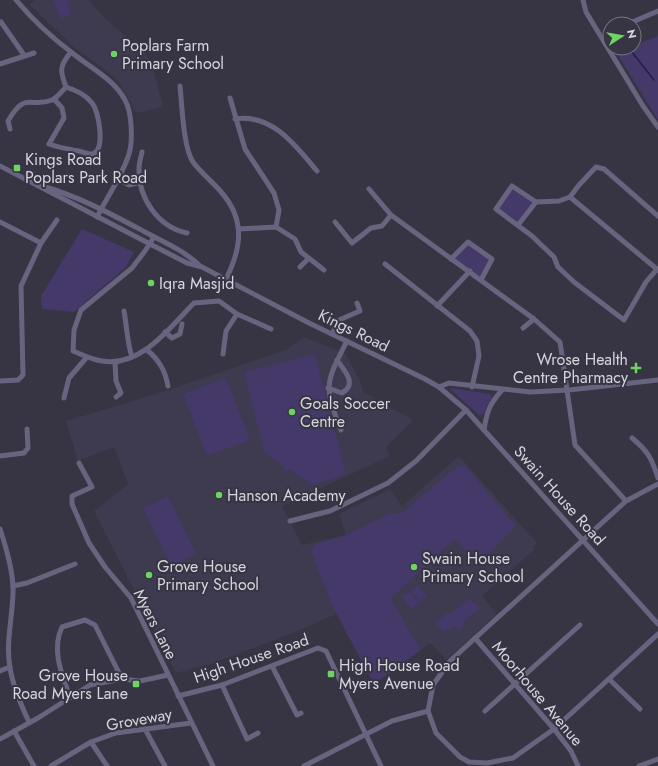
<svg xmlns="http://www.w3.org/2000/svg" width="658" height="766" viewBox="0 0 658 766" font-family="Jost,sans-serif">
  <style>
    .built { fill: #3e3a4f }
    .green { fill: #443969 }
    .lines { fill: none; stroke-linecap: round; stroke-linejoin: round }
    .stream { stroke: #2a1a53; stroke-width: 1.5 }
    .minor { stroke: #686480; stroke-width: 5 }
    .poi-dot { fill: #6dd361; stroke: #373543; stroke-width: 1.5 }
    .labels { text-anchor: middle; stroke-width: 4; stroke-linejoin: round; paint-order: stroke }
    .poi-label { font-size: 16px; fill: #d6d5de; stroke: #373543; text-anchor: start }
    .street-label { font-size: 16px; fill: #d6d5de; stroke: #373543 }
  </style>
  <rect width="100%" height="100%" fill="#373543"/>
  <g class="built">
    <polygon points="33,0 88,0 104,17 151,60 163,107 136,113 119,82 106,70 74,47 29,4 34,2"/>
    <polygon points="304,337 346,354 361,383 363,392 413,420 386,447 390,456 282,506 302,545 346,535 339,514 390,489 402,506 459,456 537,543 533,547 535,549 482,596 497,614 446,660 430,643 374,684 336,614 293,633 211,664 176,673 94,511 128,484 114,447 78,461 66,421 159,393 286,350"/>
  </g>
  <g class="green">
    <polygon points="54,0 67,0 71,15 60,19"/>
    <polygon points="658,36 658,120 618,55 622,48 634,48 634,37 638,44"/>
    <polygon points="513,189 533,202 518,222 498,208"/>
    <polygon points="82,229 134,252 126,267 74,312 42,309 41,296"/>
    <polygon points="468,244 489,259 480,277 455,259"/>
    <polygon points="315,354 346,474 312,485 290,470 285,472 283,466 264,452 244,372"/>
    <polygon points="226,378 250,440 207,456 183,394"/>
    <polygon points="451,388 490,394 492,397 483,414 479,415 450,389"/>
    <polygon points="464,465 516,526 478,564 454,539 391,599 421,650 374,684 331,603 311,551 314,545 346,535 391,513 402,513 456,467"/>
    <polygon points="168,496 196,554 171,566 143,508"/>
    <polygon points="417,585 427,596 420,602 410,591"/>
    <polygon points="409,591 419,603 412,609 402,597"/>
    <polygon points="469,598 480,608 462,624 464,626 458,631 454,626 444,632 435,623 447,613 451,614"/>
  </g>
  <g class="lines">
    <polyline class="stream" points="631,51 654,80"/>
    <g class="minor">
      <path d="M16,0C32,19 51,37 71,52C89,67 114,79 125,100C132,112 133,141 129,154C124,172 106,199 97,217"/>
      <polyline points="583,0 586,12 643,106 658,127"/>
      <polyline points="1,22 24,55"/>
      <polyline points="630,23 658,11"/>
      <polyline points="0,64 34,53"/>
      <path d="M180,86C182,104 183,147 193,162C201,173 213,182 222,193C246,221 241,249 226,279"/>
      <polyline points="230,98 245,149 274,193 279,210 276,227"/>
      <path d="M54,99L62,108L64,118L49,144C60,148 68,149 79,151C83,152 88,154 92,154C106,151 99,111 92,103C85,94 77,91 66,87"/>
      <path d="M235,119C272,113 296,146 317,171"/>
      <path d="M10,129L8,121C26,90 30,109 52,100C58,97 62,91 66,87C60,71 59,66 71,52"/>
      <path d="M142,152C141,157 139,163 139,168C138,198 158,227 187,233"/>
      <polyline points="0,166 150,244 187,263 202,267 309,323 425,379 439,387 466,410 658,624"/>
      <polyline points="117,179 129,185 141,182"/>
      <path d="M42,186C78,196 113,215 145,232C164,242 185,251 200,266"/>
      <polyline points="369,189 391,215 534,319 560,342 575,445 626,501"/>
      <polyline points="570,197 658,270"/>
      <polyline points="536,202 512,186 496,209 532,236 554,257 558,267 574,282 624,320 646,282 657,269"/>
      <polyline points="0,222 41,243"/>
      <polyline points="335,222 352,243 371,228 382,226 391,215"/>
      <polyline points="518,225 536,202 559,201 570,197 579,185 596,167 604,169 658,216"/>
      <polyline points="239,229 276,227 295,239 301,252 324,270"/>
      <path d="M154,237L145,251L132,268L81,310L74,330L73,351C83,355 92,360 102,361C141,368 170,327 194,303L219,301L237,314L271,329"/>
      <polyline points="451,259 468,242 492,259 481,280"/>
      <polyline points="385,264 470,331 477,341 479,356 472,387"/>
      <polyline points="300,267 308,259"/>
      <polyline points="437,306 470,271"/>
      <path d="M124,311C127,327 127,342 132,357"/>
      <polyline points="523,328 534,319"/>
      <polyline points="165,332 172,338 180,334 182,324"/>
      <polyline points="332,334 339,320 360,311 357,303"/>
      <path d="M147,350C159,360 165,370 168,386"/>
      <polyline points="223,354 226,331 237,314"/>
      <polyline points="115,362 116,381 121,393 116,397"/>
      <polyline points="0,381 18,380 23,375 21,286 41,243 57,220"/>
      <polyline points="439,387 449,383 530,392 569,390 658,380"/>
      <path d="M328,388L342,393C358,384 344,370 337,360"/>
      <polyline points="64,398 69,378 87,357"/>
      <path d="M341,430C323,385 326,382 347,341"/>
      <path d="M484,430C487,411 489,405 502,390"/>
      <path d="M632,438C648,451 652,459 658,478"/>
      <polyline points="0,456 24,453 28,448 27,429"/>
      <polyline points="79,463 92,487 72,496 72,504 89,543 105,567 131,598 213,766"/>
      <polyline points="658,484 626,501 450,661 433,685 428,711 436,733 460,757 469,762 487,763 513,758 554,729 658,634"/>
      <polyline points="290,521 330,511 388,483 416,461 466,410"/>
      <path d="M0,529C6,547 12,567 13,586C14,613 5,640 10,668C13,686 21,705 29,722"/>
      <polyline points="13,586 27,583 75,564"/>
      <polyline points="475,638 554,729 571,751 578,766"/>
      <polyline points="272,666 297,715 301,713"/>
      <polyline points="0,671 10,667"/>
      <polyline points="609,679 640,709"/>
      <polyline points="222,685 247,739 258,733"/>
      <polyline points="178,696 222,685 318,648 326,651 381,766"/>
      <path d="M70,697C62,675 51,650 62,627L85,620L95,625L122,679"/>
      <polyline points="485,711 580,625"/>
      <polyline points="145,729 165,766"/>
      <polyline points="14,731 34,766"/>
      <polyline points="0,739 38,718 90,685 122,679 140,681 168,675"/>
      <polyline points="91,742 107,766"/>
      <polyline points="51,766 91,742 116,733 191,723"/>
      <polyline points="304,766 392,721 428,711"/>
      <polyline points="639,766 658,759"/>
    </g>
  </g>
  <g class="poi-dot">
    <circle cx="114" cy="54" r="4"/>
    <rect x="13" y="164" width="8" height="8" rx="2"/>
    <circle cx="151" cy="283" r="4"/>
    <path d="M634 362h4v4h4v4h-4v4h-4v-4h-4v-4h4z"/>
    <circle cx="292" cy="412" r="4"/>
    <circle cx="219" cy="495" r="4"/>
    <circle cx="414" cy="567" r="4"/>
    <circle cx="149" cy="575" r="4"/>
    <rect x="327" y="670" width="8" height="8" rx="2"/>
    <rect x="132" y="680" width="8" height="8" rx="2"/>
  </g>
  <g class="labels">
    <g class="poi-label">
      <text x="122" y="51">Poplars Farm<tspan x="122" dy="18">Primary School</tspan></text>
      <text x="25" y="165">Kings Road<tspan x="25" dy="18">Poplars Park Road</tspan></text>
      <text x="159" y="289">Iqra Masjid</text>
      <text x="628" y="365" text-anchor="end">Wrose Health<tspan x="628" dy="18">Centre Pharmacy</tspan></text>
      <text x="300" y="409">Goals Soccer<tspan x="300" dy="18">Centre</tspan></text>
      <text x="227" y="501">Hanson Academy</text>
      <text x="422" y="564">Swain House<tspan x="422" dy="18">Primary School</tspan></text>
      <text x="157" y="572">Grove House<tspan x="157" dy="18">Primary School</tspan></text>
      <text x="339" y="671">High House Road<tspan x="339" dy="18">Myers Avenue</tspan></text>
      <text x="128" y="681" text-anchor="end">Grove House<tspan x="128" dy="18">Road Myers Lane</tspan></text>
    </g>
    <g class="street-label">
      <text transform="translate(354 330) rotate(26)" y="6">Kings Road</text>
      <text transform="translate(560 495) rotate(48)" y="6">Swain House Road</text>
      <text transform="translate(156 624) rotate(63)" y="6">Myers Lane</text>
      <text transform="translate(251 658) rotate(-19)" y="6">High House Road</text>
      <text transform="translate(538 693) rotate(50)" y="6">Moorhouse Avenue</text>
      <text transform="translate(139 719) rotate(-10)" y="6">Groveway</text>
    </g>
  </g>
  <g transform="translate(622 36) rotate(78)"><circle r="19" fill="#373543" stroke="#777581"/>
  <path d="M0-3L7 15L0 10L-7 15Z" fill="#6dd361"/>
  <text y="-6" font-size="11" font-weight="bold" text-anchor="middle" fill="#d6d5de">N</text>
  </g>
</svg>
